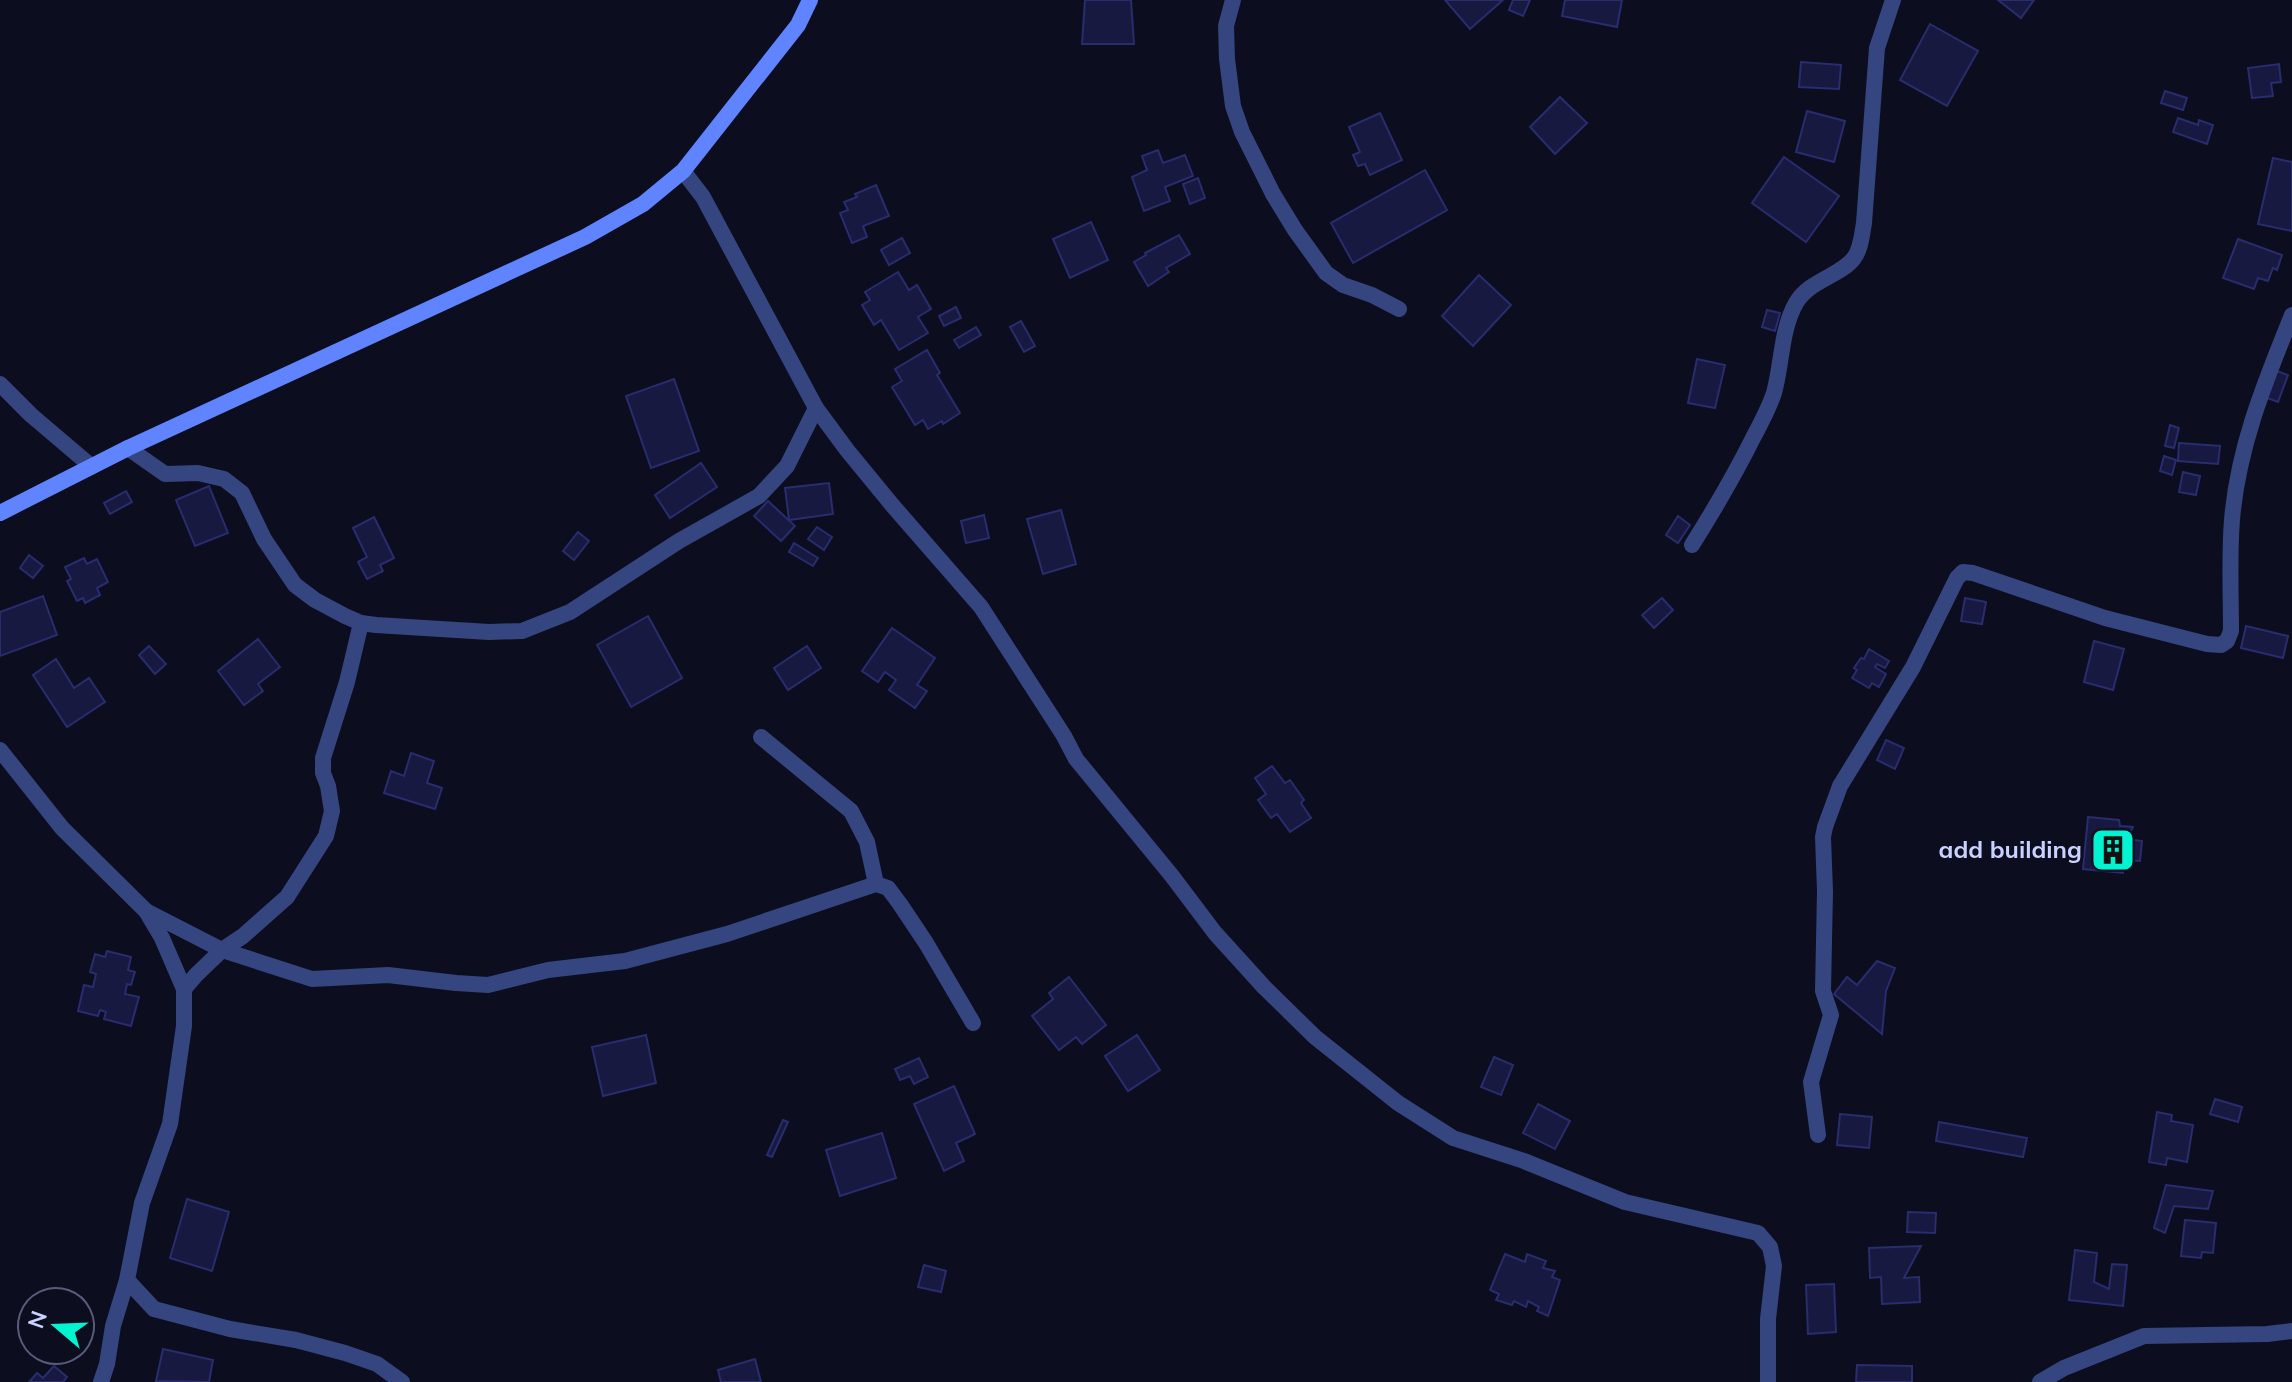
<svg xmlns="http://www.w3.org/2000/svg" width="2292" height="1382" viewBox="0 0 2292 1382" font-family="Mulish,sans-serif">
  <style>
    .building { fill: #171940; stroke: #292c6d; stroke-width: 2 }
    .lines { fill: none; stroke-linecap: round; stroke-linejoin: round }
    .street { stroke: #35457f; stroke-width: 16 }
    .secondary { stroke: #6084ff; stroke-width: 16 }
    .labels { text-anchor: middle; stroke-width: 6; stroke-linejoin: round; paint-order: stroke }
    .poi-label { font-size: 24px; font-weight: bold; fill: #c9d1ff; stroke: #0c0d1f; text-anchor: end }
  </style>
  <rect width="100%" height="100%" fill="#0c0d1f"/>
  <g class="building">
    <polygon points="1085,0 1131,0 1134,44 1082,44"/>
    <polygon points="1445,0 1503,0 1470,29"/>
    <polygon points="1513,0 1530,0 1523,16 1509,10"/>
    <polygon points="1565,0 1622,0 1617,27 1562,16"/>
    <polygon points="1998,0 2034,0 2021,18"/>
    <polygon points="1930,24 1978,51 1947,106 1900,80"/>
    <polygon points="1801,62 1841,65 1839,89 1799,87"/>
    <polygon points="2279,64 2281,82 2271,83 2273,96 2252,98 2248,68"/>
    <polygon points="2165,91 2187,98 2183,110 2161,103"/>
    <polygon points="1560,97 1587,123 1555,154 1530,127"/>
    <polygon points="1807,111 1845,121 1834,162 1796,152"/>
    <polygon points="1380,113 1402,160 1370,175 1365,164 1358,166 1353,155 1360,152 1349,127"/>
    <polygon points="2178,118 2198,125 2199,120 2213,125 2207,144 2173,132"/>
    <polygon points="1158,150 1163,163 1185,155 1193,176 1165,187 1170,201 1144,211 1132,177 1147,170 1142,156"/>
    <polygon points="1784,157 1839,196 1806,242 1752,203"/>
    <polygon points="2273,158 2292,162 2292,231 2258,224"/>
    <polygon points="1425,170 1447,210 1353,263 1331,223"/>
    <polygon points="1198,178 1205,198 1190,204 1183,184"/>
    <polygon points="876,185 889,216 863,226 867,237 852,243 840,213 848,210 844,202 857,197 855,194"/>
    <polygon points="1091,222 1108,260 1070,278 1053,239"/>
    <polygon points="1179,235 1190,254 1166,268 1169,272 1148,286 1134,262 1146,255 1145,253"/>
    <polygon points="902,238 910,253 889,265 881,250"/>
    <polygon points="2238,239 2282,255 2277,270 2273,268 2268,281 2258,278 2254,289 2223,278"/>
    <polygon points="898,272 909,290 917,285 931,309 918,317 928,333 899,350 881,320 874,325 862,305 870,300 865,292"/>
    <polygon points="1479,275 1511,305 1473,346 1442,316"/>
    <polygon points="956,307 961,318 944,326 939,316"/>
    <polygon points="1767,310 1780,313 1775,331 1762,327"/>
    <polygon points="1021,321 1035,346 1024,352 1010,327"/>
    <polygon points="976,327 981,335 959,348 954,340"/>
    <polygon points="927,350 940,373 937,375 960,413 943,424 942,421 928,429 923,420 915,425 892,387 902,381 895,369"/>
    <polygon points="1697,359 1725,365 1715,408 1688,403"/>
    <polygon points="2277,371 2288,375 2278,402 2267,398"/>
    <polygon points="674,379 699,451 651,468 626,396"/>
    <polygon points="2170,425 2179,428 2174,448 2165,446"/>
    <polygon points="2179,443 2220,446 2218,464 2178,461"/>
    <polygon points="2164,456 2176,460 2172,475 2160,471"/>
    <polygon points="701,463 717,487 670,518 655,495"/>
    <polygon points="2183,472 2200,476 2196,495 2179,492"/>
    <polygon points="829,483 833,514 789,520 785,488"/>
    <polygon points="209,486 228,533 195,546 176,500"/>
    <polygon points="126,491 132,502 110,514 104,503"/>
    <polygon points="768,501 795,526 781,541 754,516"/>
    <polygon points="1061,510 1076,564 1043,574 1027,519"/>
    <polygon points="984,515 989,538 966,543 961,521"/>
    <polygon points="1678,516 1690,525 1678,543 1666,535"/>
    <polygon points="374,517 394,558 380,565 383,571 367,579 358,562 367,557 353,528"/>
    <polygon points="817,527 832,537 824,550 808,539"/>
    <polygon points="578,532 589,541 574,560 563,551"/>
    <polygon points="794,543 818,558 813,566 789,552"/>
    <polygon points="29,555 43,566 33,578 20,568"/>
    <polygon points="84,558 87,564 97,559 108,582 97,588 100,595 85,603 83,598 77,601 67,581 71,579 65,567"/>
    <polygon points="43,596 57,635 0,656 0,612"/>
    <polygon points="1662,598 1673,610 1654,628 1642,615"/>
    <polygon points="1965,598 1986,602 1982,624 1961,621"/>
    <polygon points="648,616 682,678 631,707 597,645"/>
    <polygon points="2246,626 2288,636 2283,658 2241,648"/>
    <polygon points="892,628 935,658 917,685 927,691 915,708 889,690 896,680 885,672 878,682 862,671"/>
    <polygon points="258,639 280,667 258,684 263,691 244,705 218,671"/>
    <polygon points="2094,641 2124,649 2113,690 2084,682"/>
    <polygon points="149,646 166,664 155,674 139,655"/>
    <polygon points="807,646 821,668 788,690 774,668"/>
    <polygon points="1869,649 1889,661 1885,668 1877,664 1875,667 1886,674 1879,687 1872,683 1869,688 1852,678 1857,670 1854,668 1861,658 1864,659"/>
    <polygon points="56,659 74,688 89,678 105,702 67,727 33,675"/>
    <polygon points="1886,740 1904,748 1895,769 1877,760"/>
    <polygon points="411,753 434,761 427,783 442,788 435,809 384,793 391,771 404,776"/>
    <polygon points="1272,766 1285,783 1290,780 1304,800 1301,803 1311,818 1290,832 1277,814 1271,818 1258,800 1266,794 1255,778"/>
    <polygon points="2088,817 2119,820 2120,826 2133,827 2127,839 2142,841 2140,861 2125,860 2123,873 2083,869"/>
    <polygon points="107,951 131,957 128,970 135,972 131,985 127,984 125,994 139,997 131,1026 104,1019 106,1012 100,1010 98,1016 78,1011 84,985 93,987 96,974 90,972 95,954 105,957"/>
    <polygon points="1877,961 1895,968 1886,991 1882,1034 1834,994 1847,977 1857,985"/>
    <polygon points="1069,977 1106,1025 1082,1044 1076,1037 1059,1050 1032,1016 1053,999 1049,993"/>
    <polygon points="646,1035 656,1083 603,1096 592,1047"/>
    <polygon points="1137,1035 1160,1070 1128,1091 1105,1056"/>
    <polygon points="1494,1057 1513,1065 1501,1095 1481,1087"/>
    <polygon points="919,1058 928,1077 914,1084 910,1076 900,1080 895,1069"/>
    <polygon points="954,1086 975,1134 956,1143 964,1161 944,1171 914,1104"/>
    <polygon points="2215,1099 2242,1107 2238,1122 2210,1114"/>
    <polygon points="1538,1104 1570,1121 1555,1149 1523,1133"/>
    <polygon points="2157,1112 2172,1115 2171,1121 2193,1125 2187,1162 2167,1158 2166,1165 2149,1162"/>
    <polygon points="1840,1114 1872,1117 1869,1148 1837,1145"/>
    <polygon points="783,1120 788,1122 772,1157 767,1155"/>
    <polygon points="1939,1122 2027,1138 2023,1157 1936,1141"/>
    <polygon points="882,1133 896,1178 840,1196 826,1150"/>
    <polygon points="2166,1185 2213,1191 2208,1209 2174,1206 2165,1233 2154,1228"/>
    <polygon points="187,1199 229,1212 212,1271 170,1258"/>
    <polygon points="1908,1212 1936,1213 1935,1233 1907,1232"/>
    <polygon points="2185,1220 2216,1223 2213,1253 2202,1252 2201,1258 2181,1256"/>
    <polygon points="1921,1246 1904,1278 1919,1277 1920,1302 1882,1304 1881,1277 1870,1278 1869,1248"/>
    <polygon points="2075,1250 2097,1253 2094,1282 2109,1289 2112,1264 2127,1265 2123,1306 2069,1300"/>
    <polygon points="1505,1254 1525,1262 1527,1254 1546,1261 1543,1268 1555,1271 1552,1277 1560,1280 1548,1316 1537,1311 1539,1307 1528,1301 1526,1307 1514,1301 1512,1305 1496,1300 1499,1294 1490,1290"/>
    <polygon points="924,1265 946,1271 941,1292 918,1287"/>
    <polygon points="1834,1284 1836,1332 1808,1334 1806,1285"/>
    <polygon points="163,1349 213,1360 209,1382 156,1381"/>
    <polygon points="755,1359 761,1382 721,1382 718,1370"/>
    <polygon points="1857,1365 1912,1366 1912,1382 1856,1382"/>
    <polygon points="54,1366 67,1377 63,1382 29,1382 37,1373 43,1378"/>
  </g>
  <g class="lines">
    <g class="street">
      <polyline points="1233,0 1226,26 1227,59 1233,106 1242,132 1273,194 1295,230 1326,273 1343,285 1372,295 1399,309"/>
      <polyline points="683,171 703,197 816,408 847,450 893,506 981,607 1064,736 1076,759 1172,876 1215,933 1264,987 1315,1037 1398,1103 1453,1138 1524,1161 1625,1202 1758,1233 1770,1247 1774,1266 1768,1319 1768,1382"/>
      <polyline points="0,384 31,415 91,466"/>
      <polyline points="128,448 165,474 198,473 224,479 242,493 264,539 295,585 315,600 345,616 361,623 376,625 489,632 522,631 570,612 679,541 759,496 787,466 816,408"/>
      <path d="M1692,545C1714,510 1735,474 1753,438C1761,423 1769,408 1774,393C1782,364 1781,329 1796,303C1809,280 1841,276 1854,258C1861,249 1862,234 1864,223L1877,48L1893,0"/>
      <polyline points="761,737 851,811 867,842 876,884"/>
      <polyline points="0,750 62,828 146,911 162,938 184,989 184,1026 170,1124 142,1203 127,1280 154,1309 230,1329 296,1340 345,1353 377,1364 402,1382"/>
      <polyline points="146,911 222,950 312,979 388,975 456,983 488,985 548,970 625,961 727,934 876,884 888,888 900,904 926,943 973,1023"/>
      <polyline points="184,989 196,975 222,950 243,936 287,897 326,836 332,811 328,786 323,773 323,758 347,682 361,623"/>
      <path d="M1818,1135L1811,1082L1831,1015L1823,991L1825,891L1823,837L1825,827L1840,786L1913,667L1957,578L1963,572L1973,573L2105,618L2207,644L2221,645L2227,641L2231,631C2231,594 2229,556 2232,520C2238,447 2265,382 2292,315"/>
      <polyline points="101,1382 107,1364 113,1326 127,1280"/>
      <polyline points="2040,1382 2064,1368 2144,1336 2267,1334 2292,1331"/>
    </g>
    <polyline class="secondary" points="0,513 128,448 585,237 643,204 683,171 798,25 810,0"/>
  </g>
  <defs>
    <g id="building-square" transform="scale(2.3)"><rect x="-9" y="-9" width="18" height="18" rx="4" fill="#00f4d0" stroke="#0c0d1f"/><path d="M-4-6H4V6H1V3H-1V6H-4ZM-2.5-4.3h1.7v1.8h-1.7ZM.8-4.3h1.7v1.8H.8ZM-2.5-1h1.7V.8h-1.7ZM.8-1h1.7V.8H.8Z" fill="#111"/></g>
  </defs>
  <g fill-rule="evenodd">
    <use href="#building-square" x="2113" y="850"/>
  </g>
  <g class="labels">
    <g class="poi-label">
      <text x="2082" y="858">add building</text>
    </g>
  </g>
  <g transform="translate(56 1326) rotate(289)"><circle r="38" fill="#0c0d1f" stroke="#585b79" stroke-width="2"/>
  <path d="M0-6L14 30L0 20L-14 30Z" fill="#00f4d0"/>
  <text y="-12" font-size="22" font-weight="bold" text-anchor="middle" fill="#c9d1ff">N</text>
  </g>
</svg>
